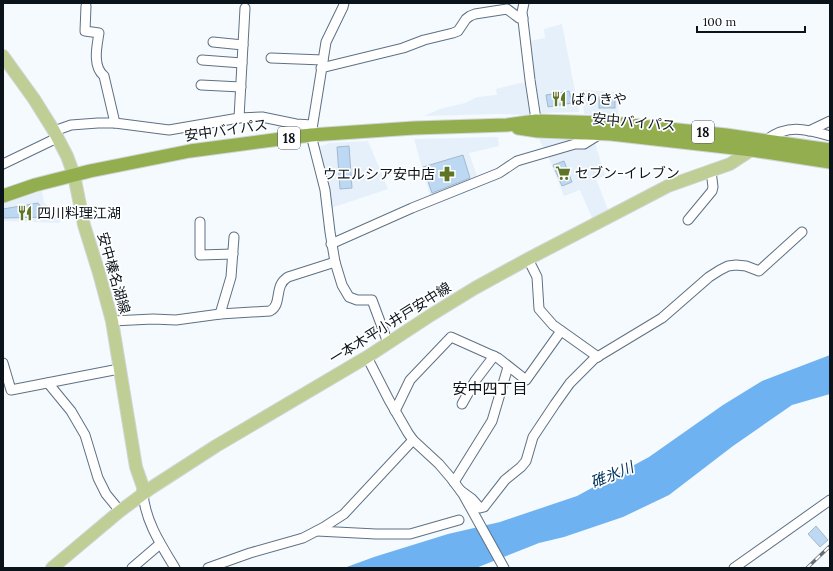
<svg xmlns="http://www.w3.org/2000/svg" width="833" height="571" viewBox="0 0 833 571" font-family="Lora,'Noto Sans JP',serif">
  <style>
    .built { fill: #e5f0fb }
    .water { fill: #6eb2f2 }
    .building { fill: #bdd8f2; stroke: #a4b9ce }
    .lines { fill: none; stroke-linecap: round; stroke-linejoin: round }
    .minor-casing { stroke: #5e7184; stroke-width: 11 }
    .major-casing { stroke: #d3d5d6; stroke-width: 14 }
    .highway-casing { stroke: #d3d5d6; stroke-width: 15 }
    .minor { stroke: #fff; stroke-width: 9 }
    .major { stroke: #bece95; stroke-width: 12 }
    .highway { stroke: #92ae4f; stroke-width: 13 }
    .rail-casing { stroke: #676e73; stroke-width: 3.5 }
    .rail { stroke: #fff; stroke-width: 2; stroke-dasharray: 6; stroke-linecap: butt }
    .labels { text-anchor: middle; stroke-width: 3.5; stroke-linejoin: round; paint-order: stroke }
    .shield { fill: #fff; stroke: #545a5f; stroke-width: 1 }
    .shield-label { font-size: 13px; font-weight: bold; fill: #0b131a }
    .poi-label { font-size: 14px; fill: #0b131a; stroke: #fff; text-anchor: start }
    .street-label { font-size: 14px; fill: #0b131a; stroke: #fff }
    .neighbourhood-label { font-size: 15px; fill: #0b131a; stroke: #fff }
    .water-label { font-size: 15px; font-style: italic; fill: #00345c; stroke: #fff }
  </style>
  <rect width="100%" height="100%" fill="#f5fafe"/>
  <g class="built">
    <polygon points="562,24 579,112 538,113 529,41 545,38 544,29"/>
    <polygon points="525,82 530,113 526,115 499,114 424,116 440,109 465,103 477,97 497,95 496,89"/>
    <polygon points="582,90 619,92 618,116 584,114"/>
    <polygon points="498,137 499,146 469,153 478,179 430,196 414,139"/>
    <polygon points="539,139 594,140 605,176 596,179 608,210 592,218 580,190 564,196 548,156"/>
    <polygon points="368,141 388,189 328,209 317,148 329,143"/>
    <polygon points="42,191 44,203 63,215 59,223 3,221 3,202"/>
  </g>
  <polygon class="water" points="830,355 830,394 792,405 733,446 669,495 623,517 564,537 539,543 476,568 344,568 374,557 448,534 500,522 577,496 649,457 723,405 762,381"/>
  <g class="building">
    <polygon points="569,91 572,103 548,107 546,95"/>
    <rect x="599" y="97" width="16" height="11"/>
    <polygon points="349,146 352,188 340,189 337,147"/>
    <polygon points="463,155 470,178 432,193 423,167"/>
    <polygon points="564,161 572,182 562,186 553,165"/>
    <polygon points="38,203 49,217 3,218 3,209"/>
    <polygon points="816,526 828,540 820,547 808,534"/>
  </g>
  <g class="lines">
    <g class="minor-casing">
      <g id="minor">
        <polyline points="344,3 343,7 326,42 311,135 325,190 330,232 335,262 342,285 349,297 357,300 372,300 388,343"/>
        <polyline points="524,3 522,12 530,80 537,126"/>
        <path d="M86,6L85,31L99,33C97,46 92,66 104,76L115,123"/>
        <polyline points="213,42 243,45"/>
        <polyline points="271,58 323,60"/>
        <polyline points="202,60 242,63"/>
        <polyline points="321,68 403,48 424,40 453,33 458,31 466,19 470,16 475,14 507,9 519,18 523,18"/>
        <polyline points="201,85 241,87"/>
        <polyline points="239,118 245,8"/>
        <polyline points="54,131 71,125 98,123 115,123 169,130 239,118 262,117 296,124 312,125"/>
        <polyline points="809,131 830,121"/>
        <path d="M766,140C788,124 805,129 830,136"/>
        <polyline points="3,164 57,138"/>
        <polyline points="688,220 712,191 713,187 711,171"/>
        <polyline points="200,222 200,255 233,254"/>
        <polyline points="331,244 412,208 499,173 517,161 575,144 584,144 600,134"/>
        <polyline points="528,259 537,277 539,309 553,325 598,357"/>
        <polyline points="220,314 231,277 234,237"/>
        <path d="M112,321L153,319L176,320L220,314L270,311C283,304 273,286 288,277L335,262"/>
        <polyline points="367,357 389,400 408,433 413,440 439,464 451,478 463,494 504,568"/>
        <polyline points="3,363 11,390 119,369"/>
        <polyline points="48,383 71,411 85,435 98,478 106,494 120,511"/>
        <polyline points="462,404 475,381 494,356"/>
        <polyline points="395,411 410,380 451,337 498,358 526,380 561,331"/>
        <polyline points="454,482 492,421 508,367"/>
        <polyline points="461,491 472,499 480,508 484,507 505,480 521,467 526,461 533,437 555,404 570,383 594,359 662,318 709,277 720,270 728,266 736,265 746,266 759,271 802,232"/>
        <path d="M143,493C145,521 161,545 175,568"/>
        <polyline points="317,531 376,534 410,534 459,520"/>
        <polyline points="132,568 160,544"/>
        <polyline points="208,568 250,553 303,538 324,527 344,514 413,440"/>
        <polyline points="734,568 830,500"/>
      </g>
    </g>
    <g class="major-casing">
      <g id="major">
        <polyline points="3,56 34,99 54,131 67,156 74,175 84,225 99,273 112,321 136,467 143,487 143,493"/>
        <polyline points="52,568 120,511 151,488 216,446 367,357 431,315 475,288 528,259 668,186 730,164 756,147"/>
      </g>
    </g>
    <g class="highway-casing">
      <g id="highway">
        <polyline points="518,128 538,131 611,134 752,150 830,162"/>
        <polyline points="3,196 35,185 90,171 190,151 311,135 414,128 507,125 536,121 611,123 640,126 726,135 830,150"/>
      </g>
    </g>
    <use href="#minor" class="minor"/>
    <use href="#major" class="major"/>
    <use href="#highway" class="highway"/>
    <g class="rail-casing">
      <polyline id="rail" points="807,568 830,546"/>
    </g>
    <use href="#rail" class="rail"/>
  </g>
  <defs>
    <g id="restaurant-bare" transform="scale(1.2)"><path d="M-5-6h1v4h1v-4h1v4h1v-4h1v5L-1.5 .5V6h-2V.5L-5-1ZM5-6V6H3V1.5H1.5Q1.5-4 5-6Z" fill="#5f7526" stroke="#fff" stroke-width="2.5" paint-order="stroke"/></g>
    <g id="supermarket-bare" transform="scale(1.2)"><path d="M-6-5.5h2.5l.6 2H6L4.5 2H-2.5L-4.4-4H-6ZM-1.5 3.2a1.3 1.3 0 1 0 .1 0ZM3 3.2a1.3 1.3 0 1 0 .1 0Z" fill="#5f7526" stroke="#fff" stroke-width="2.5" paint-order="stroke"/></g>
    <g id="pharmacy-bare" transform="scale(1.2)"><path d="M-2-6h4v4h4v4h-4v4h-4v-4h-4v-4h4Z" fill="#5f7526" stroke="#fff" stroke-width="2.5" paint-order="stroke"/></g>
  </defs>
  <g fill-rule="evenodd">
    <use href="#restaurant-bare" x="559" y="99"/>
    <use href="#supermarket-bare" x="563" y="173"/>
    <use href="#pharmacy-bare" x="447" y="174"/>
    <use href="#restaurant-bare" x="25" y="213"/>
  </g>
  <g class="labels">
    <g class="shield">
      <rect x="692" y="121" width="22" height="22" rx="3"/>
      <rect x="278" y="127" width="22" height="22" rx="3"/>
    </g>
    <g class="shield-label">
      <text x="703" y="137">18</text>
      <text x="289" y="143">18</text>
    </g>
    <g class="poi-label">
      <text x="571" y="104">ばりきや</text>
      <text x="575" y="178">セブン-イレブン</text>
      <text x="435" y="179" text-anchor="end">ウエルシア安中店</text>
      <text x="37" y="218">四川料理江湖</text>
    </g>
    <g class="street-label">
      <text transform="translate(634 122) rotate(5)" y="5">安中バイパス</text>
      <text transform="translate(226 130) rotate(-8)" y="5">安中バイパス</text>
      <text transform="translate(114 273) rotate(74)" y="5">安中榛名湖線</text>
      <text transform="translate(390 323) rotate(-32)" y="5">一本木平小井戸安中線</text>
    </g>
    <g class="neighbourhood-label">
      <text x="490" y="394">安中四丁目</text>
    </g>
    <g class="water-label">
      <text transform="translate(612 475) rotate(-22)" y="5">碓氷川</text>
    </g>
  </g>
  <rect width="833" height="571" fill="none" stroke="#0b131a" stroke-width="8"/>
  <path d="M697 26v6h108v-6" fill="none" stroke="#0b131a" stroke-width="2"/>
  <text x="703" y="26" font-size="12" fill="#0b131a" stroke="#ffffff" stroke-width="3" paint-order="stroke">100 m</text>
</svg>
